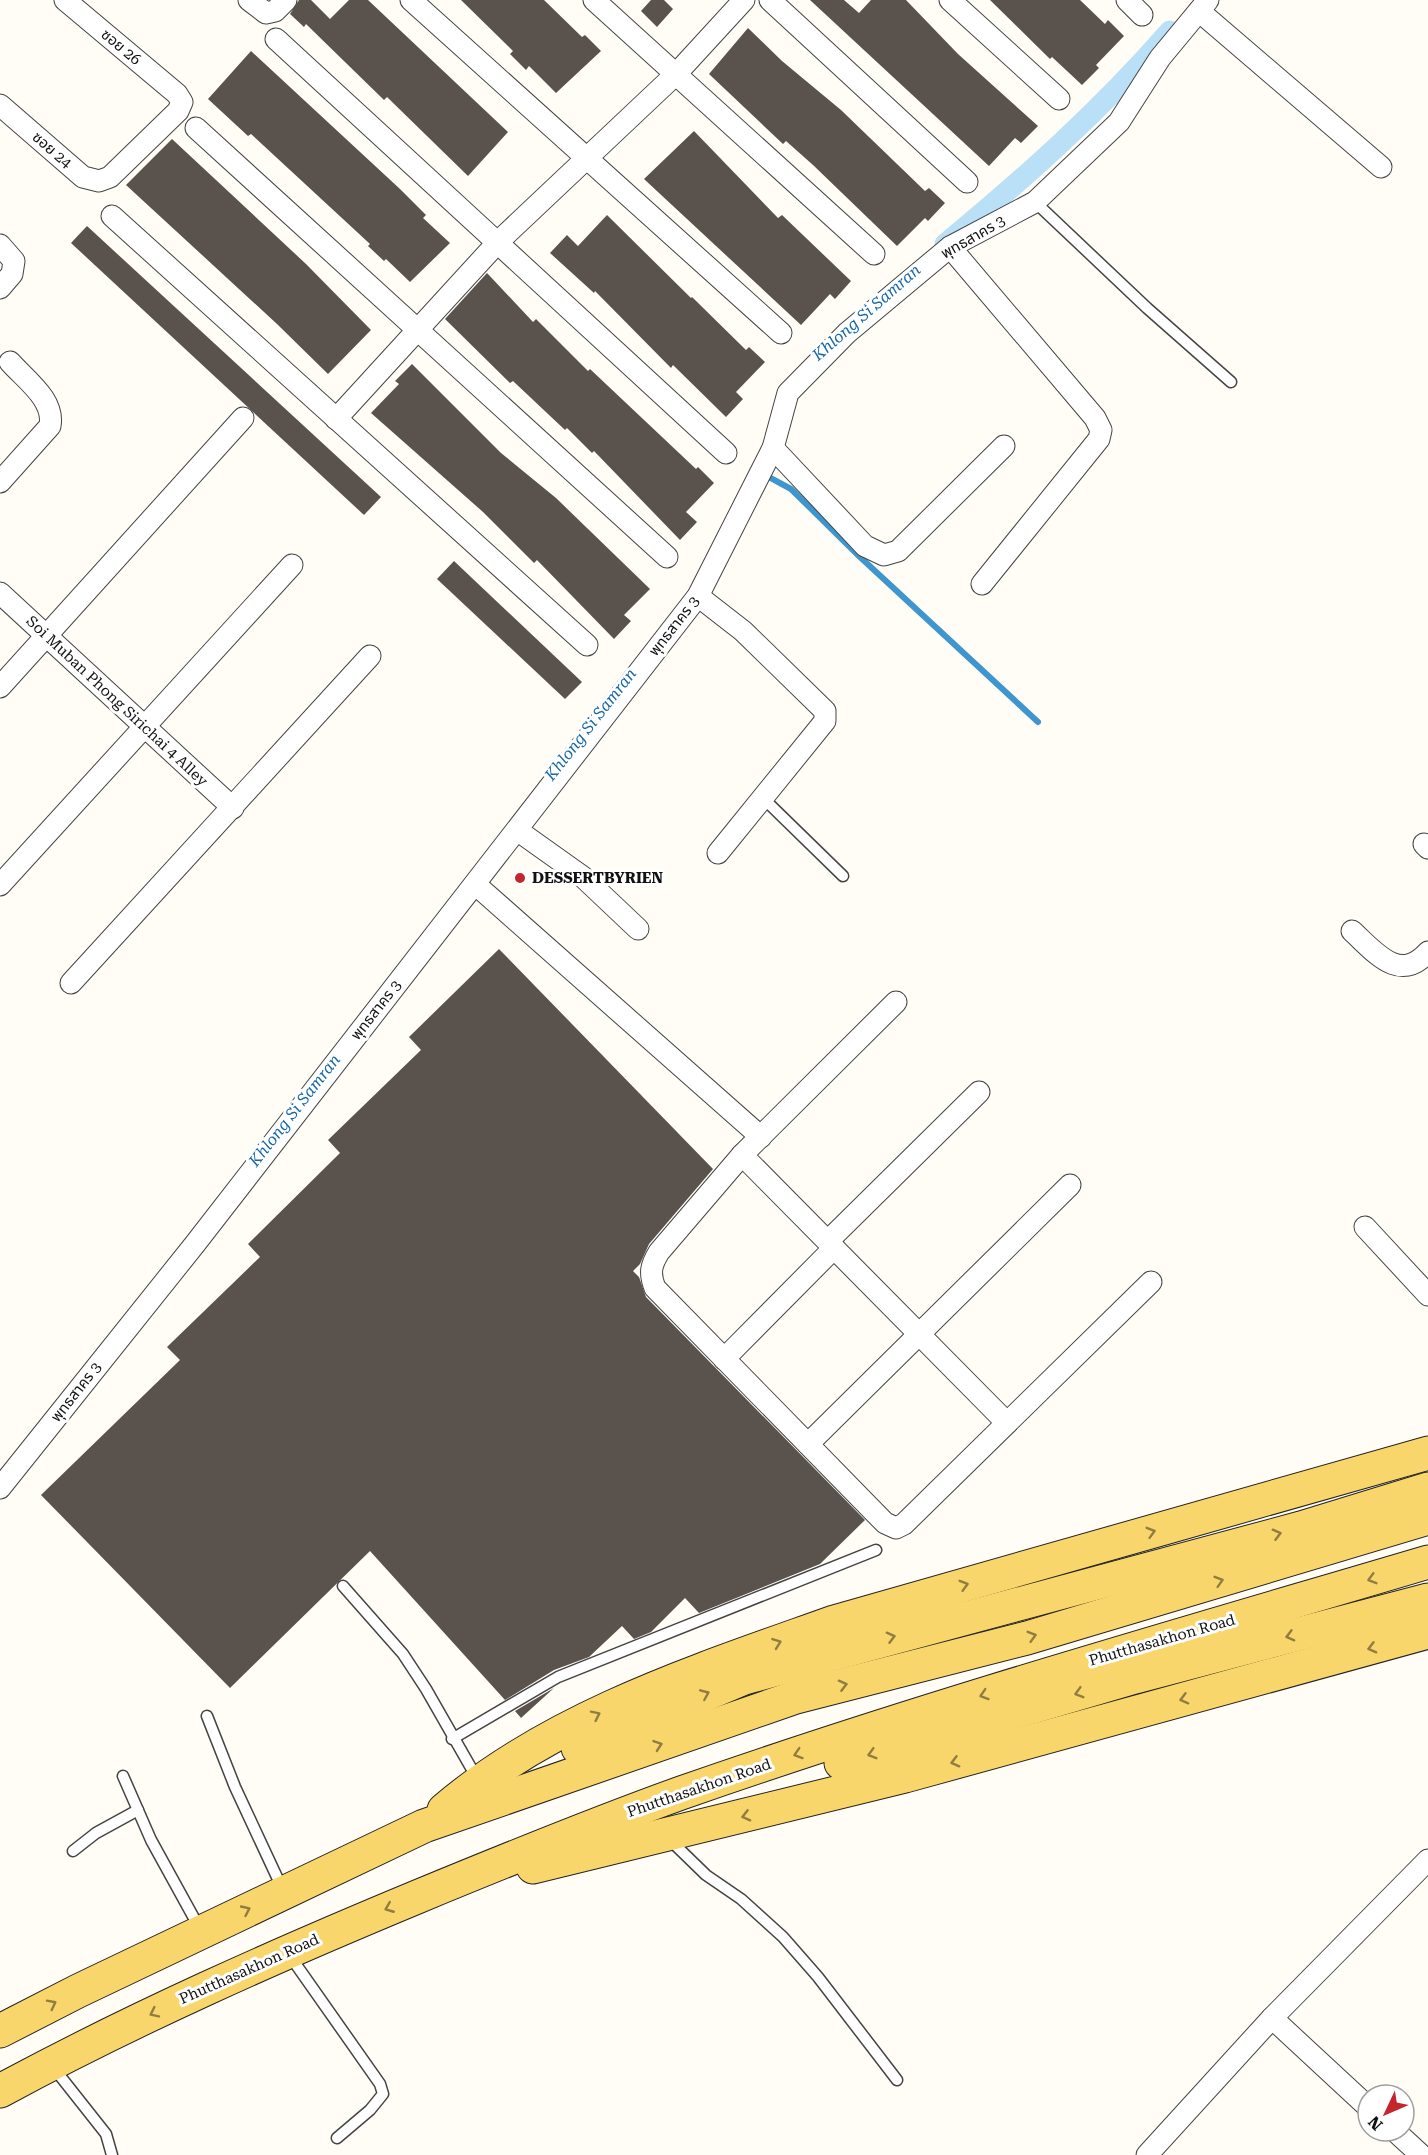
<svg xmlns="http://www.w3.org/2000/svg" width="1428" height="2155" viewBox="0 0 1428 2155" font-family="'Roboto Serif','Noto Sans Thai',serif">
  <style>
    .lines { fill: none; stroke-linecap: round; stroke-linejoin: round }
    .stream { stroke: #3f96cf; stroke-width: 6 }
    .canal { stroke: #b9e0f7; stroke-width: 21 }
    .building { fill: #5a524d }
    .service-casing { stroke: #444; stroke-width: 13 }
    .minor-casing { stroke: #444; stroke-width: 23 }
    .primary-casing { stroke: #222; stroke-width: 35 }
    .service { stroke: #fff; stroke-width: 10 }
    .minor { stroke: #fff; stroke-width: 21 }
    .primary { stroke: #f9d66b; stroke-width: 33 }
    .oneway { stroke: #917d42 }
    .poi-dot { fill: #c4262e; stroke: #fff; stroke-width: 2 }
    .labels { text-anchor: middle; stroke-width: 6; stroke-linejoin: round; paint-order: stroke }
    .street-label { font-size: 15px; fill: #111; stroke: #fff }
    .poi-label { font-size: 15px; font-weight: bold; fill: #111; stroke: #fff; text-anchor: start }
    .water-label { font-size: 16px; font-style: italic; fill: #1768a6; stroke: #fff }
  </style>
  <rect width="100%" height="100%" fill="#fffdf5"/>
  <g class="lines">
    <polyline class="stream" points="763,474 791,489 860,557 1038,722"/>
    <path class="canal" d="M945,244C1025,178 1101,110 1170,31"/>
  </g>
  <g class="building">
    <polygon points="299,0 311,0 330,19 349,0 368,0 508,132 468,176 387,97 384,100 306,24 304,27 290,14"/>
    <polygon points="461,0 544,0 582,37 585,35 601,51 556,93 529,66 526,70 510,54 513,51"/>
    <polygon points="651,0 664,0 673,9 657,27 641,11"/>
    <polygon points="810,0 844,0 859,13 871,0 906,0 958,54 1038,126 1021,143 1015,138 989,166"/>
    <polygon points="990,0 1080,0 1105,24 1108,20 1124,36 1096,65 1099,68 1082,85 1052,57 1050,59"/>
    <polygon points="748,28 782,61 841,110 925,191 929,188 945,203 928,221 925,218 897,246 813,165 786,141 783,144 709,74"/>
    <polygon points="251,51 400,189 426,215 423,218 450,243 410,282 386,259 384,261 368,246 370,244 251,134 248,136 208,99"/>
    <polygon points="694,131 778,218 782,215 851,281 835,299 830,294 801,325 644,179"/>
    <polygon points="172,139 306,264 371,330 328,374 277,324 126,185"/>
    <polygon points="607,215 691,298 692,297 746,350 749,347 765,362 736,392 743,399 726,417 673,365 671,368 595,291 594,293 550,253 567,235 578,246"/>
    <polygon points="87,226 381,497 364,515 71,243"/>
    <polygon points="487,273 533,322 536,319 588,371 590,369 696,469 698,467 714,483 686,512 697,522 680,540 594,451 592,453 567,428 565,430 513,381 510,383 445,319"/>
    <polygon points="412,364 501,453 556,498 650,589 624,615 631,621 614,639 537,560 534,563 483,512 371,413 399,384 395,381"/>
    <polygon points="454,561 582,682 565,699 437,579"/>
    <polygon points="499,949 713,1169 649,1244 640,1264 633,1271 639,1277 646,1297 865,1520 820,1564 699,1613 685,1598 651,1632 634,1639 622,1626 589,1657 554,1670 505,1700 370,1551 230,1688 41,1495 180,1360 167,1347 260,1257 248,1244 340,1153 328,1140 421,1050 409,1037"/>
    <polygon points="554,1688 521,1718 515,1711"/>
  </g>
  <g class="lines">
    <g class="service-casing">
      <g id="service">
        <polyline points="1035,202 1147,308 1231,382"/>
        <polyline points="763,798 843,876"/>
        <polyline points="343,1586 403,1654 426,1689 478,1780"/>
        <polyline points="207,1716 235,1787 283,1890"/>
        <polyline points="452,1739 558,1677 876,1550"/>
        <polyline points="123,1776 151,1840 200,1929"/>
        <polyline points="670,1840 706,1875 741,1899 783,1937 818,1977 897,2080"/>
        <polyline points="73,1851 96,1833 138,1810"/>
        <polyline points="290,1956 380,2084 383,2094 370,2110 337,2138"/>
        <polyline points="53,2067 106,2134 112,2155"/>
      </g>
    </g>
    <g class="minor-casing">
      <g id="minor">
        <polyline points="249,0 266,13 275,11 286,0"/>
        <polyline points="411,0 781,333"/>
        <polyline points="594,0 874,254"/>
        <polyline points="770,0 967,182"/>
        <polyline points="950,0 1059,99"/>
        <polyline points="1127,0 1142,15"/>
        <polyline points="1199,11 1381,167"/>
        <polyline points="276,39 726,453"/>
        <polyline points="0,105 83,177 99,181 110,177 178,111 182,102 177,94 65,0"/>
        <polyline points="196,128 667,557"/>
        <polyline points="112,216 587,645"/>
        <polyline points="0,245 14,261 12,274 0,288"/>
        <polyline points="950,247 1095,418 1101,430 1099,439 982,584"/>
        <polyline points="336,419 498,242 677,73 744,0"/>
        <polyline points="773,448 865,546 884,555 898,551 1004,446"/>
        <path d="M0,482L50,426C55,400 26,380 10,362"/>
        <polyline points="0,593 233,808"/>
        <polyline points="698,596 743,631 825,711 825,721 718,853"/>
        <polyline points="0,687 243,418"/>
        <polyline points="517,830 583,877 638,929"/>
        <polyline points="1424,844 1428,848"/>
        <polyline points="475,884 761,1137"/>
        <polyline points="0,885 292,565"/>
        <path d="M1352,931C1375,952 1399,984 1428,952"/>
        <polyline points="71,983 370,656"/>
        <path d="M896,1002L742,1155L659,1252C651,1265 649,1273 655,1288L885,1523L896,1528L904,1524L1151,1282"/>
        <polyline points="742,1155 1007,1423"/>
        <polyline points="1365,1227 1428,1295"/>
        <polyline points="828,1241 979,1092"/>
        <polyline points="724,1359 834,1248"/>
        <polyline points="808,1444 1070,1185"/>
        <polyline points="0,1488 195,1244 698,596 773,448 788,393 847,333 950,247 1035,202 1119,122 1160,58 1208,0"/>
        <polyline points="1272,2018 1368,2107"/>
        <polyline points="1395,2131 1421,2155"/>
        <polyline points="1147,2155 1272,2018 1428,1860"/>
      </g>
    </g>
    <g class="primary-casing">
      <g id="primary">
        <polyline points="578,1748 744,1678 1301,1528 1428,1489"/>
        <polyline points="841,1763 1135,1677 1428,1600"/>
        <path d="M444,1810C554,1716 700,1670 834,1622L1428,1453"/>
        <polyline points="533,1867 905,1776 1428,1632"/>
        <polyline points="0,2031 78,1991 424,1826 796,1697 1027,1638 1428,1518"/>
        <path d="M0,2091C135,2018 275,1956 417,1897C504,1861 592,1825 681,1793C927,1707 1178,1636 1428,1562"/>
      </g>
    </g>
    <use href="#service" class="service"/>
    <use href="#minor" class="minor"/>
    <use href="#primary" class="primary"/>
  </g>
  <defs><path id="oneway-chevron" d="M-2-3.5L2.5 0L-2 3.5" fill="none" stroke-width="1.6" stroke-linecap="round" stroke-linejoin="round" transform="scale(1.5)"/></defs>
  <g class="oneway">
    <use href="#oneway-chevron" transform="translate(1151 1532) rotate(-16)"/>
    <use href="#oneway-chevron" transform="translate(1277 1534) rotate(-15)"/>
    <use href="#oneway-chevron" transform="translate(1372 1579) rotate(164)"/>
    <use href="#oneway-chevron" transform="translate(1219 1581) rotate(-17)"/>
    <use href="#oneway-chevron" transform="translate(964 1585) rotate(-16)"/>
    <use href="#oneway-chevron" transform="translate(1032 1636) rotate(-16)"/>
    <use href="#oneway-chevron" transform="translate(1290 1636) rotate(165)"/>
    <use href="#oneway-chevron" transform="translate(891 1637) rotate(-15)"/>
    <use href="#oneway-chevron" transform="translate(777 1643) rotate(-20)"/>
    <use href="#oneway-chevron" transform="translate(1372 1648) rotate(165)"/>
    <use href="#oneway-chevron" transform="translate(843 1685) rotate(-14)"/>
    <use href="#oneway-chevron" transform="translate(1079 1693) rotate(164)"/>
    <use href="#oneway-chevron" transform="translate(705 1694) rotate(-23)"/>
    <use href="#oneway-chevron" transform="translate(984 1695) rotate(162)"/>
    <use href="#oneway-chevron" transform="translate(1184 1699) rotate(165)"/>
    <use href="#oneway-chevron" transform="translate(596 1715) rotate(-26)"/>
    <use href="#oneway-chevron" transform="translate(658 1745) rotate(-19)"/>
    <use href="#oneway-chevron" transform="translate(798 1754) rotate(162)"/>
    <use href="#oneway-chevron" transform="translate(872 1754) rotate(164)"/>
    <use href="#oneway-chevron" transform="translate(955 1762) rotate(165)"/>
    <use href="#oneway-chevron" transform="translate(746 1816) rotate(166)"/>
    <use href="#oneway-chevron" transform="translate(389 1908) rotate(158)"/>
    <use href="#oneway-chevron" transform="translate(246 1910) rotate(-25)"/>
    <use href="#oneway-chevron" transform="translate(52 2004) rotate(-27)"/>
    <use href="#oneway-chevron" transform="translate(154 2013) rotate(154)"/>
  </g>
  <circle class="poi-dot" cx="520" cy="878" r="6"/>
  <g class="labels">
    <g class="street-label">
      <text transform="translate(121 47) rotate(40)" y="5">ซอย 26</text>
      <text transform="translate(52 150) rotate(41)" y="5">ซอย 24</text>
      <text transform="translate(973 237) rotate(-30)" y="5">พุทธสาคร 3</text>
      <text transform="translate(674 626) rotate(-52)" y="5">พุทธสาคร 3</text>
      <text transform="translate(117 701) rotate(43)" y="5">Soi Muban Phong Sirichai 4 Alley</text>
      <text transform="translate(376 1010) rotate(-52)" y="5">พุทธสาคร 3</text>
      <text transform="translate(76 1392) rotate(-52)" y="5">พุทธสาคร 3</text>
      <text transform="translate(1162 1640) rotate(-16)" y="5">Phutthasakhon Road</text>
      <text transform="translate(699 1788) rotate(-19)" y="5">Phutthasakhon Road</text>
      <text transform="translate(249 1969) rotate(-24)" y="5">Phutthasakhon Road</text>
    </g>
    <g class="poi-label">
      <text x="532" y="883">DESSERTBYRIEN</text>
    </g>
    <g class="water-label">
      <text transform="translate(866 312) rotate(-41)" y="6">Khlong Si Samran</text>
      <text transform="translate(590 724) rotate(-52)" y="6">Khlong Si Samran</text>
      <text transform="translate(294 1110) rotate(-52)" y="6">Khlong Si Samran</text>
    </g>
  </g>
  <g transform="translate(1386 2113) rotate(226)"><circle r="28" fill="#ffffff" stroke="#a0a0a0" stroke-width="1.5"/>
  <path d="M0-4.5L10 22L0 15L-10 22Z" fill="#c4262e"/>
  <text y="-9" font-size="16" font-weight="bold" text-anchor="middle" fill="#111111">N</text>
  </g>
</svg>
